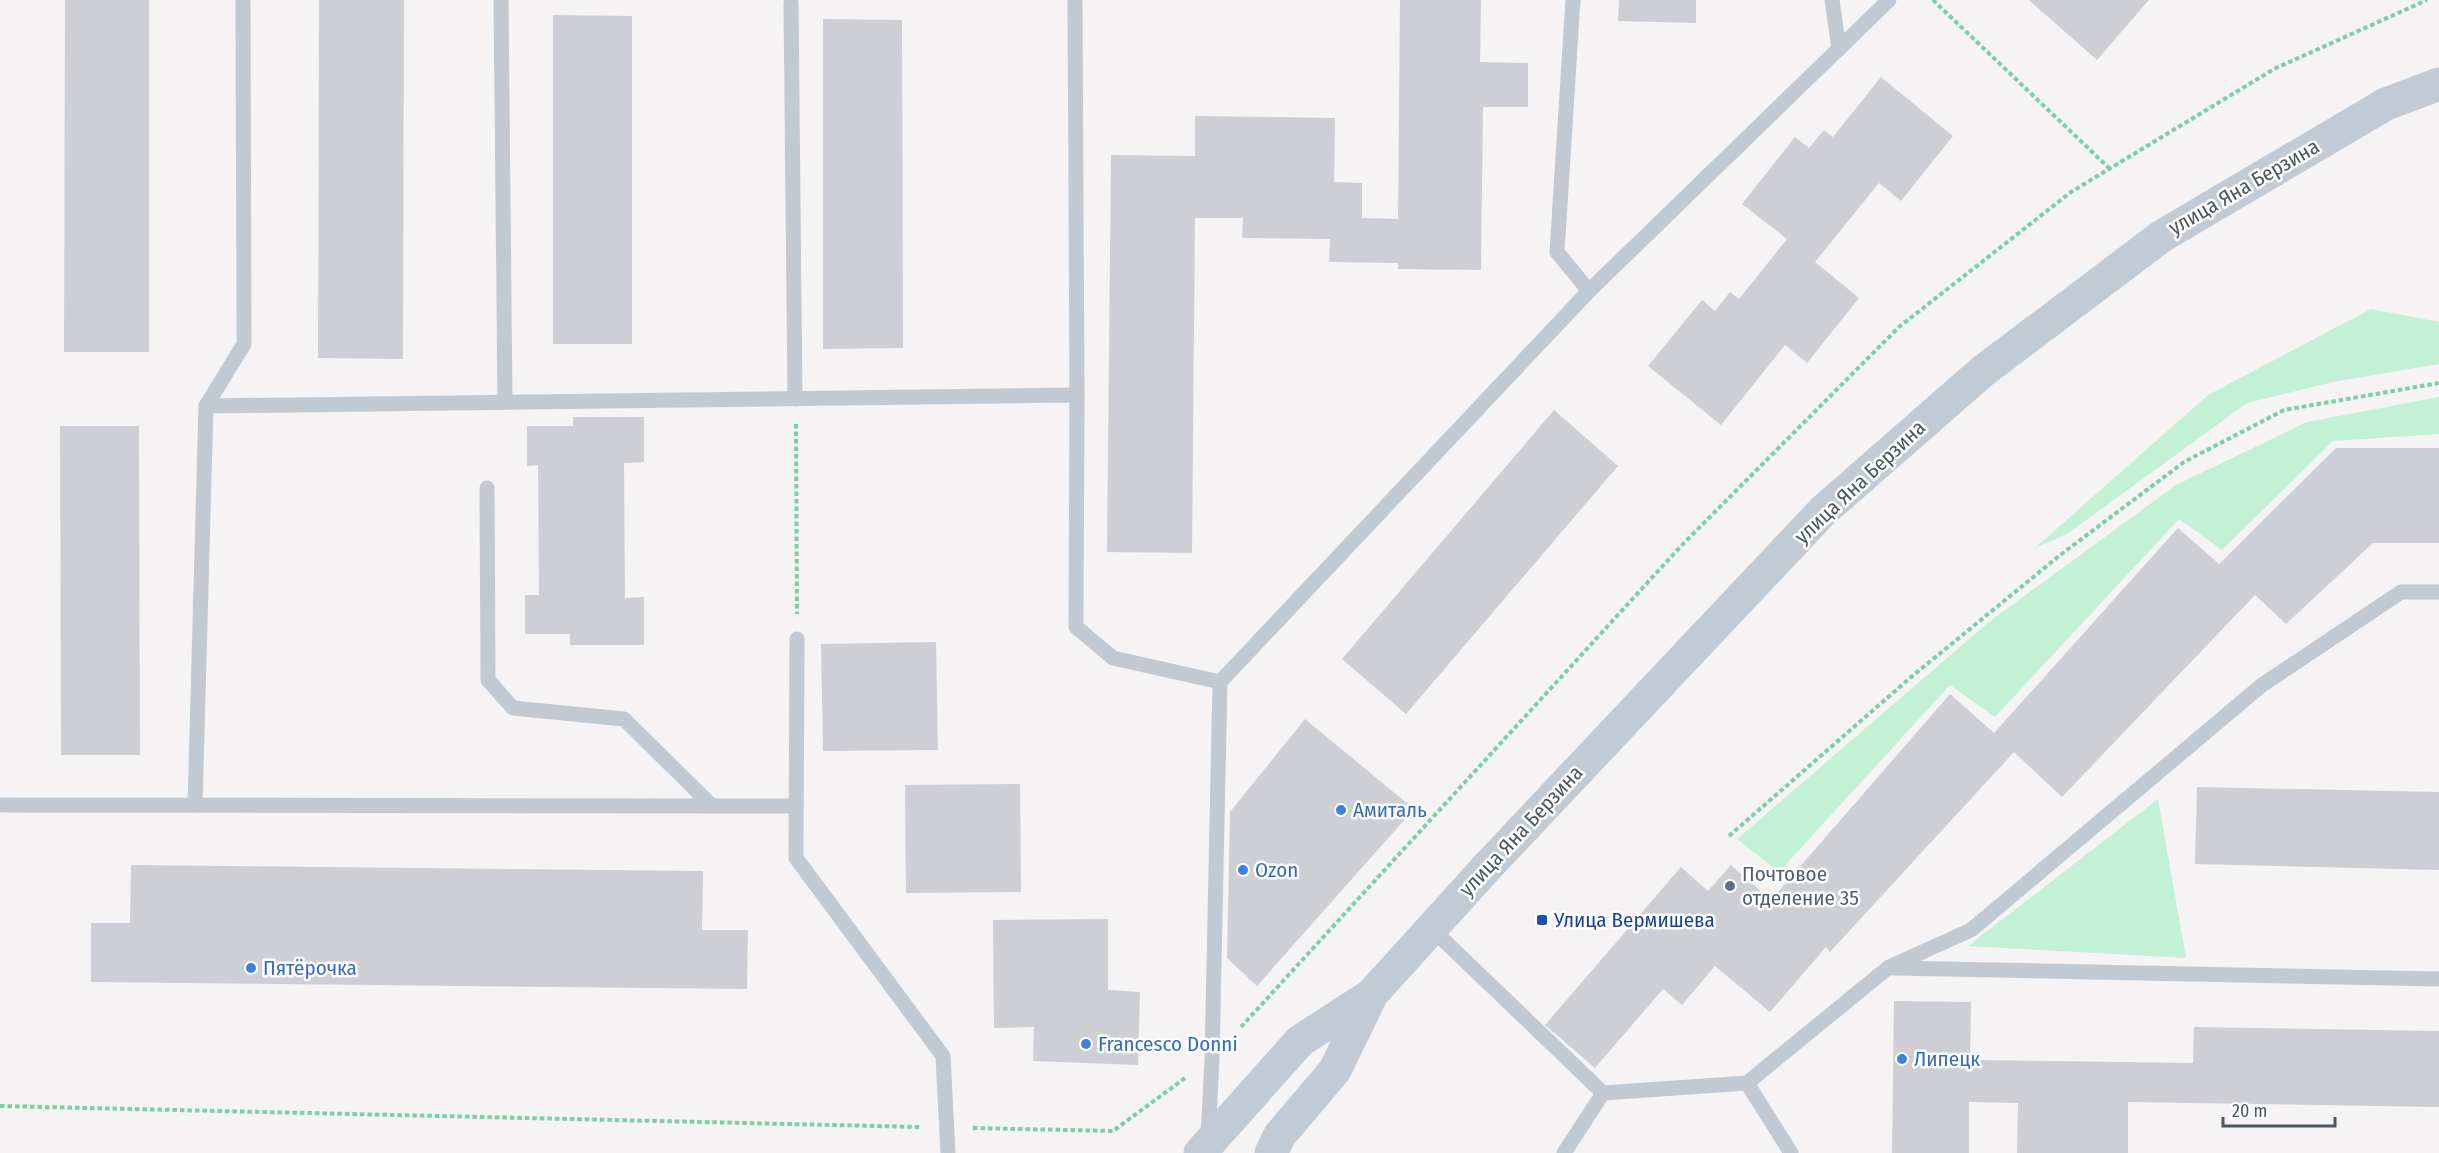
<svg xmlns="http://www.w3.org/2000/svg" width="2439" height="1153" viewBox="0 0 2439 1153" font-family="'Fira Sans Condensed',sans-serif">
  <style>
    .green { fill: #c3f1d5 }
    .building { fill: #cdcfd5 }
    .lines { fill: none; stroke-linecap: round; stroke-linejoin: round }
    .path { stroke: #7ad0a6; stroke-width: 4; stroke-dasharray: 4.5 3; stroke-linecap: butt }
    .service { stroke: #c1cad2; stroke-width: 15 }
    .secondary { stroke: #c1cbd6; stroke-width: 33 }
    .shop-dot { fill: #3f7fe0; stroke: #fff; stroke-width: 2 }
    .service-dot { fill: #5c6f8a; stroke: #fff; stroke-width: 2 }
    .transit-dot { fill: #1a4fb4; stroke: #fff; stroke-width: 2 }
    .labels { text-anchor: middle; stroke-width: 5; stroke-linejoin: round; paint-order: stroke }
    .street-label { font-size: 21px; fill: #4a5661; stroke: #fff }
    .shop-label { font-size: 21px; fill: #366cbe; stroke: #fff; text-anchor: start }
    .service-label { font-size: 21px; fill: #4e5e75; stroke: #fff; text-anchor: start }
    .transit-label { font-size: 21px; fill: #164399; stroke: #fff; text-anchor: start }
  </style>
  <rect width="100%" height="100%" fill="#f5f3f3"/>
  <g class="green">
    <polygon points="2371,309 2439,322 2439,364 2333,382 2247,403 2067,534 2035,548 2208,395"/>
    <polygon points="2439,397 2439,434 2333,441 2222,550 2179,519 1995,717 1950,685 1779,872 1737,839 1990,621 2176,485 2307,422"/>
    <polygon points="2158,799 2186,958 1968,946"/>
  </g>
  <g class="building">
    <polygon points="65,0 149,0 149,352 64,352"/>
    <polygon points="319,0 404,0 403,359 318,358"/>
    <polygon points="1400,0 1481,0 1480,62 1528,63 1528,107 1483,107 1481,270 1398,269 1398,263 1329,262 1330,239 1242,238 1243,218 1195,218 1192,553 1107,552 1111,155 1195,156 1195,116 1335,118 1334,182 1362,183 1362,218 1398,219"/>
    <polygon points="1619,0 1696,0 1696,23 1618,21"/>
    <polygon points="2029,0 2149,0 2097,60"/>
    <polygon points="553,15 632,16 632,344 553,344"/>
    <polygon points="823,19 902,20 903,348 823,349"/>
    <polygon points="1881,77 1953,136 1901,201 1879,183 1815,262 1859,298 1807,363 1785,345 1721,425 1648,366 1702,300 1715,311 1730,292 1739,299 1787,239 1742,204 1795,137 1809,148 1824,130 1833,137"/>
    <polygon points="1554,410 1618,466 1406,714 1342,659"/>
    <polygon points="573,417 644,417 644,462 624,463 625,598 644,597 644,645 570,645 570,634 525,634 525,595 539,595 538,465 527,466 527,426 573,426"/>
    <polygon points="60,426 139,426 140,755 61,755"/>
    <polygon points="2336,448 2439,448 2439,543 2373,543 2286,624 2255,595 2062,797 2014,752 1830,952 1826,947 1770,1012 1715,966 1682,1005 1663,989 1595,1068 1545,1025 1681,867 1708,891 1731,865 1771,900 1950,694 1994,733 2178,528 2219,564"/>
    <polygon points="936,642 938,750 823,751 821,644"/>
    <polygon points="1305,719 1414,809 1257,986 1227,958 1230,812"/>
    <polygon points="1020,784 1021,892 906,893 905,785"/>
    <polygon points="2197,787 2439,792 2439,870 2195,864"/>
    <polygon points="131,865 703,871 702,930 748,930 747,989 91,982 91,923 130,923"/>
    <polygon points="1108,919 1108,990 1140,992 1138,1065 1033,1061 1034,1027 994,1028 993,920"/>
    <polygon points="1894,1001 1971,1002 1970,1060 2193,1063 2194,1027 2439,1031 2439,1107 2128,1102 2128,1153 2017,1153 2018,1103 1969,1102 1969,1153 1892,1153"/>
  </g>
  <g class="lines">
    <g class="path">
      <polyline points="1933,0 2110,169"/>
      <polyline points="796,424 797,614"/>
      <polyline points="1729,836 1910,678 2059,556 2184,462 2284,410 2439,383"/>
      <polyline points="1241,1027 1681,546 1899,327 2071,192 2274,69 2427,0"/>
      <polyline points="0,1106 920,1127"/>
      <polyline points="973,1128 1113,1131 1185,1078"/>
    </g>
    <g class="service">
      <polyline points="501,0 505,402"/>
      <polyline points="1075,0 1077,395"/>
      <polyline points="1573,0 1557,252 1589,291"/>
      <polyline points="1832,0 1839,49"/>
      <polyline points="791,3 795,399"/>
      <polyline points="206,406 1077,395 1076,627 1113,658 1220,682"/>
      <polyline points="487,488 488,680 513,708 624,719 712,806"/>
      <polyline points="797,639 796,858 943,1056 948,1153"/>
      <polyline points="0,805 796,806"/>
      <polyline points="195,805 206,406 244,344 243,0"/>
      <polyline points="1431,928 1603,1093 1747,1083 1889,967 1971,930 2262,685 2401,592 2439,592"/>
      <polyline points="1893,968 2439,979"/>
      <polyline points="1747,1083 1791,1153"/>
      <polyline points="1208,1139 1212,1059 1220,682 1589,291 1889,0"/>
      <polyline points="1564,1153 1603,1093"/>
    </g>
    <g class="secondary">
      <polyline points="1200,1153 1300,1041 1371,995"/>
      <polyline points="1271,1153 1280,1135 1335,1070 1372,994 1488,866 1823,511 1983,371 2162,236 2386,104 2439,84"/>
    </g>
  </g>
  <g class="shop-dot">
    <circle cx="1341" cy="810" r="6"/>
    <circle cx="1243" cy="870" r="6"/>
    <circle cx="251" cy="968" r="6"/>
    <circle cx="1086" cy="1044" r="6"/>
    <circle cx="1902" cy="1059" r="6"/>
  </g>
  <circle class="service-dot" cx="1730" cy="886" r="6"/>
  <rect class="transit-dot" x="1536" y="914" width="12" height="12" rx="3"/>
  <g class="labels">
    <g class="street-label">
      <text transform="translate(2244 187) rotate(-30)" y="7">улица Яна Берзина</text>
      <text transform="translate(1860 482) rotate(-43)" y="7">улица Яна Берзина</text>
      <text transform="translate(1521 831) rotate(-47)" y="7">улица Яна Берзина</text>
    </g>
    <g class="shop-label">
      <text x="1353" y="817">Амиталь</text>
      <text x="1255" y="877">Ozon</text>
      <text x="263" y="975">Пятёрочка</text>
      <text x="1098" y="1051">Francesco Donni</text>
      <text x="1914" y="1066">Липецк</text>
    </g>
    <g class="service-label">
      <text x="1742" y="881">Почтовое<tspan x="1742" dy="24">отделение 35</tspan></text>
    </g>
    <g class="transit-label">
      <text x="1554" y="927">Улица Вермишева</text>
    </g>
  </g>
  <path d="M2223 1117v9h112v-9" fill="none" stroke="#4a5661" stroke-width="3"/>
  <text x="2232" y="1117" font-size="18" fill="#4a5661" stroke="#ffffff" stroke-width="4.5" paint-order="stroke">20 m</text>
</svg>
